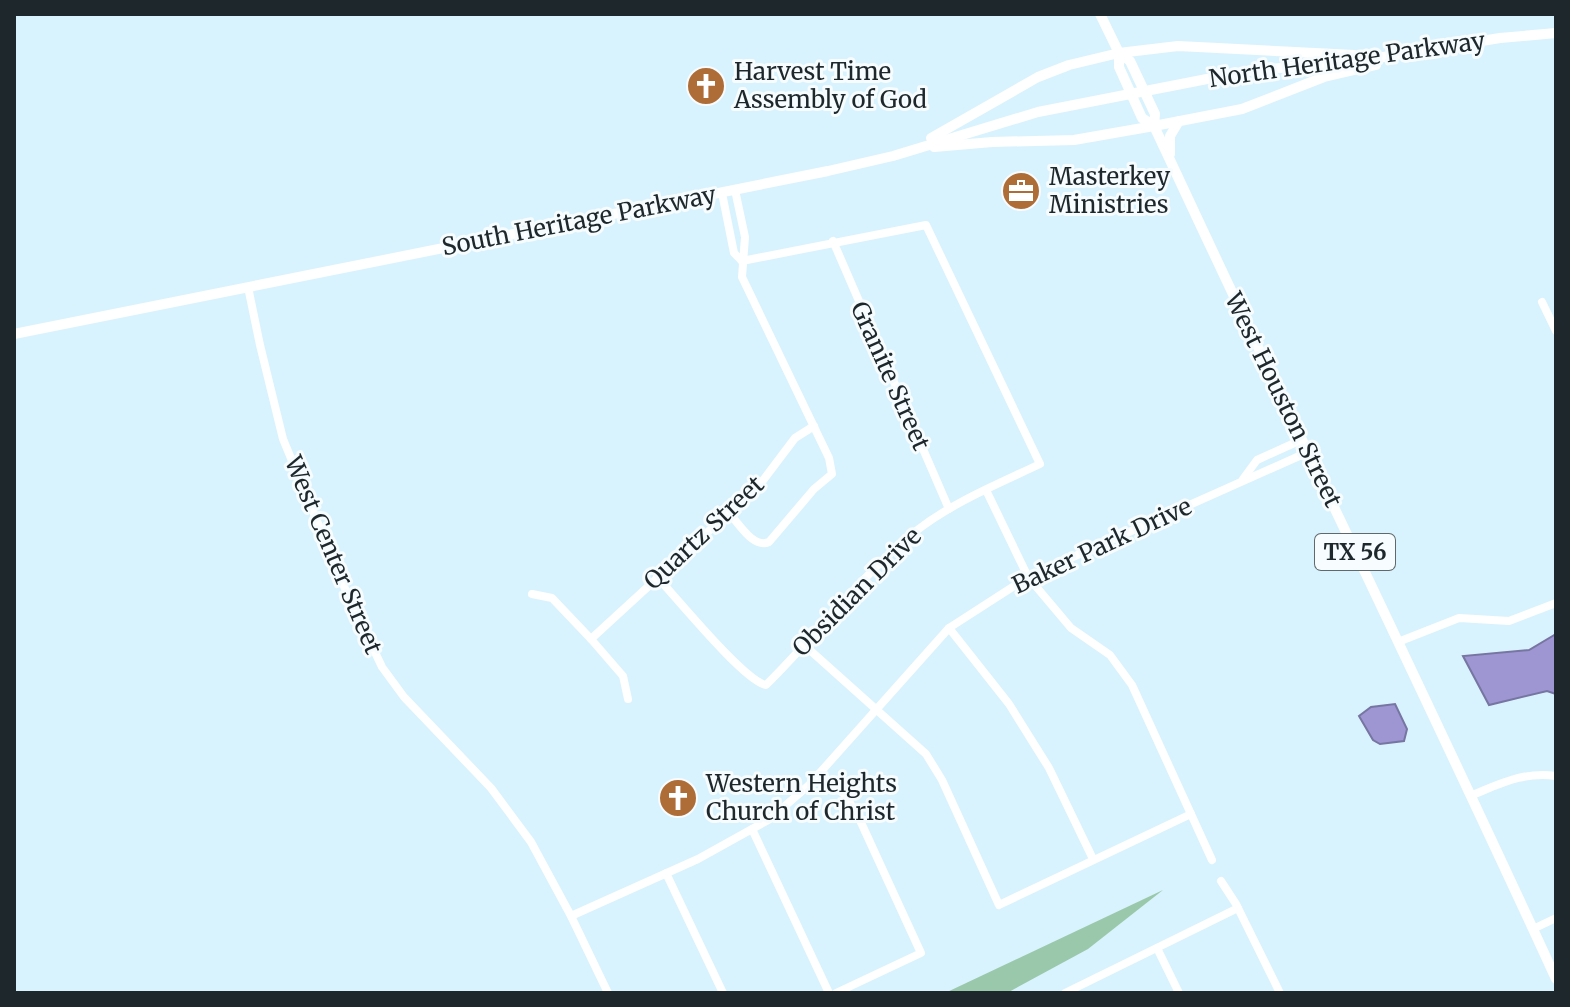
<svg xmlns="http://www.w3.org/2000/svg" width="1570" height="1007" viewBox="0 0 1570 1007" font-family="Merriweather,serif">
  <style>
    .green { fill: #9ac8ab }
    .water { fill: #9d96d3; stroke: #7775a1; stroke-width: 2 }
    .lines { fill: none; stroke-linecap: round; stroke-linejoin: round }
    .minor { stroke: #fff; stroke-width: 8 }
    .major { stroke: #fff; stroke-width: 10 }
    .labels { text-anchor: middle; stroke-width: 6; stroke-linejoin: round; paint-order: stroke }
    .shield { fill: #f7fcfe; stroke: #5f686b; stroke-width: 2 }
    .shield-label { font-size: 22px; font-weight: bold; fill: #1e282c }
    .street-label { font-size: 24px; fill: #1e282c; stroke: #f7fcfe }
    .poi-label { font-size: 24px; fill: #1e282c; stroke: #f7fcfe; text-anchor: start }
  </style>
  <rect width="100%" height="100%" fill="#d8f3fd"/>
  <polygon class="green" points="1163,890 1088,949 1007,993 945,993"/>
  <g class="water">
    <polygon points="1556,634 1556,694 1547,691 1489,705 1463,656 1529,650"/>
    <polygon points="1395,704 1407,729 1404,741 1380,744 1373,740 1359,716 1371,707"/>
  </g>
  <g class="lines">
    <g class="minor">
      <polyline points="722,193 734,253 742,261"/>
      <polyline points="833,241 949,509"/>
      <polyline points="248,287 260,345 283,439 346,591 382,667 404,697 491,788 531,842 571,916 608,993"/>
      <polyline points="1542,302 1556,331"/>
      <polyline points="1243,479 1257,460 1301,440"/>
      <polyline points="986,490 1028,577 1071,628 1110,655 1132,685 1212,860"/>
      <path d="M728,512C739,523 753,549 769,542L814,489L832,474L829,458L742,277L745,237L735,190"/>
      <path d="M657,577C676,597 744,681 766,685C817,635 860,576 916,531C953,502 998,484 1040,464L926,225L742,261"/>
      <polyline points="532,594 552,598 591,639 623,676 628,699"/>
      <polyline points="949,628 1009,704 1049,768 1093,859"/>
      <polyline points="591,639 761,483 795,438 814,426"/>
      <polyline points="1398,642 1459,618 1509,621 1556,603"/>
      <polyline points="803,644 926,754 942,780 999,905 1191,814"/>
      <polyline points="820,773 845,795 858,816 921,953 836,993"/>
      <path d="M1472,795C1500,784 1525,771 1556,776"/>
      <polyline points="752,829 829,993"/>
      <polyline points="666,873 723,993"/>
      <polyline points="1221,881 1236,904 1280,993"/>
      <polyline points="571,916 698,859 770,819 809,785 949,628 1028,577 1306,453"/>
      <polyline points="1533,929 1556,918"/>
      <polyline points="1157,948 1179,993"/>
      <polyline points="1065,993 1238,908"/>
    </g>
    <g class="major">
      <polyline points="1100,14 1119,53 1119,67 1142,118 1154,126"/>
      <path d="M1119,53L1130,61L1155,114L1154,126L1170,160C1297,433 1430,704 1556,979"/>
      <polyline points="931,138 1038,77 1069,65 1119,53 1178,46 1354,55"/>
      <polyline points="934,147 992,142 1074,140 1154,126 1242,109 1324,77 1376,65"/>
      <polyline points="1170,154 1170,136 1179,121"/>
      <polyline points="14,334 828,171 893,156 1038,112 1166,87 1248,71 1365,60 1500,38 1556,33"/>
    </g>
  </g>
  <defs>
    <g id="church-disc" transform="scale(2)"><circle r="9.5" fill="#ae6c37" stroke="#f7fcfe"/><path d="M-1.2-6h2.4v3.5h3.3v2.4h-3.3V6h-2.4V-.1h-3.3v-2.4h3.3Z" fill="#fff"/></g>
    <g id="office-disc" transform="scale(2)"><circle r="9.5" fill="#ae6c37" stroke="#f7fcfe"/><path d="M-6-3h4V-5.5h4V-3h4V5H-6ZM-1-4.5V-3h2v-1.5ZM-6 0V1H6V0Z" fill="#fff"/></g>
  </defs>
  <g fill-rule="evenodd">
    <use href="#church-disc" x="706" y="86"/>
    <use href="#office-disc" x="1021" y="191"/>
    <use href="#church-disc" x="678" y="798"/>
  </g>
  <g class="labels">
    <rect class="shield" x="1315" y="534" width="80" height="36" rx="6"/>
    <g class="shield-label">
      <text x="1355" y="560">TX 56</text>
    </g>
    <g class="street-label">
      <text transform="translate(1347 60) rotate(-8)" y="8">North Heritage Parkway</text>
      <text transform="translate(579 221) rotate(-11)" y="8">South Heritage Parkway</text>
      <text transform="translate(890 376) rotate(66)" y="8">Granite Street</text>
      <text transform="translate(1283 400) rotate(64)" y="8">West Houston Street</text>
      <text transform="translate(704 533) rotate(-43)" y="8">Quartz Street</text>
      <text transform="translate(1102 546) rotate(-25)" y="8">Baker Park Drive</text>
      <text transform="translate(333 555) rotate(67)" y="8">West Center Street</text>
      <text transform="translate(857 592) rotate(-45)" y="8">Obsidian Drive</text>
    </g>
    <g class="poi-label">
      <text x="734" y="80">Harvest Time<tspan x="734" dy="28">Assembly of God</tspan></text>
      <text x="1049" y="185">Masterkey<tspan x="1049" dy="28">Ministries</tspan></text>
      <text x="706" y="792">Western Heights<tspan x="706" dy="28">Church of Christ</tspan></text>
    </g>
  </g>
  <rect width="1570" height="1007" fill="none" stroke="#1e282c" stroke-width="32"/>
</svg>
